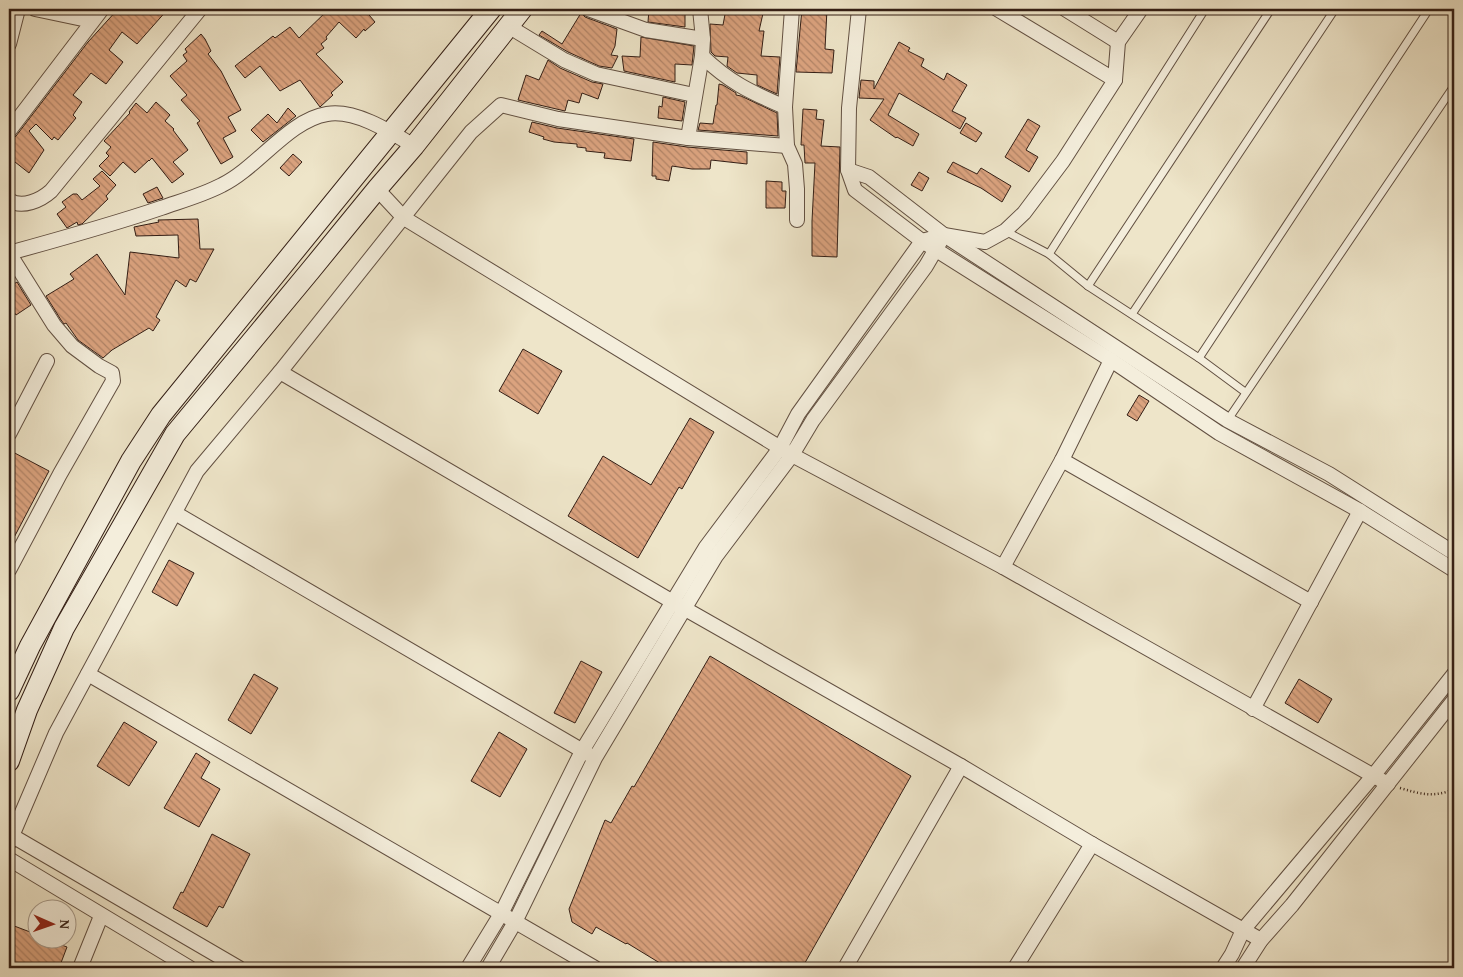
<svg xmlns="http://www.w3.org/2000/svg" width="1463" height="977" viewBox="0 0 1463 977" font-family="'Gentium Book Plus',serif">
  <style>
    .building { fill: url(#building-back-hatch); stroke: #331e15 }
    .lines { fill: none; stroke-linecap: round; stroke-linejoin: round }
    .lane-casing { stroke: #625042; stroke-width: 9 }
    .street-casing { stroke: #625042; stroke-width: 16 }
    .secondary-casing { stroke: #331e15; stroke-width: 22 }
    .path { stroke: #331e15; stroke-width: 2.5; stroke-dasharray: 1 2.5; stroke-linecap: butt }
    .lane { stroke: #f4eedc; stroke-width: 7 }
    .street { stroke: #f4eedc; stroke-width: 14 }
    .secondary { stroke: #f4eedc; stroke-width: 20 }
  </style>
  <defs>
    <pattern id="building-back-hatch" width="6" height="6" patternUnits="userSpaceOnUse" patternTransform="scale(1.25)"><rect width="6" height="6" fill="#dba37f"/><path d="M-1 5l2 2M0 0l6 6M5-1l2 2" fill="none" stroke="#b28467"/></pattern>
  </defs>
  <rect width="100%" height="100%" fill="#eee5c9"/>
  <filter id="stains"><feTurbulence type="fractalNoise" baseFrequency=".004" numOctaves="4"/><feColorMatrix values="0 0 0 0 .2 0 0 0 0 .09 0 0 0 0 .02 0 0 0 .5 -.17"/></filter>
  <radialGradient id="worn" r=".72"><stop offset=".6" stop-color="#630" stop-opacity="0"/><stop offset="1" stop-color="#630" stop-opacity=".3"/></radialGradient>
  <g class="building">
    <polygon points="118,9 168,9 137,44 122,32 109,50 123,62 106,84 91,73 87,78 73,95 82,102 73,115 76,118 58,140 54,137 52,140 36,124 29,131 44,150 29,173 15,162 9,171 9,142 16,136 88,42"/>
    <polygon points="329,9 364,9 375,22 365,31 364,29 356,38 339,22 326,37 327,39 321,44 324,48 316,54 343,82 331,93 333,95 320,107 300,80 280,91 260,66 245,78 235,66 273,36 275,38 290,27 299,38"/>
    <polygon points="649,9 685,9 685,27 648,22"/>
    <polygon points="726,9 764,9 759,31 764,31 761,56 780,57 777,94 757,85 757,75 737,73 727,66 728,57 715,56 711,52 710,24 723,25"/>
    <polygon points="802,9 827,9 825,49 834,50 832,73 796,72"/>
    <polygon points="581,13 585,17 617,29 615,46 611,55 618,56 612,68 599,66 568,52 539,35 542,31 562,44"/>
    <polygon points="201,34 205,39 211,51 208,54 221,71 241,110 228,117 236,131 223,138 233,157 221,164 197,123 200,121 181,100 187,95 170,76 187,61 183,55 187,52 185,49"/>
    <polygon points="641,37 694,46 692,65 675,64 675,82 624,71 622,56 640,57"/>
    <polygon points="899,42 910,48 908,51 924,59 921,66 944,80 947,73 967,85 952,111 966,118 960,129 899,93 888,115 919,134 913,146 897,137 896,138 870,120 884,99 859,98 861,80 874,81 874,89"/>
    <polygon points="548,60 560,68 592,82 603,84 598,99 582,93 579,103 568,100 565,111 518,100 526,75 539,80"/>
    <polygon points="719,84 723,85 736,93 736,95 741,96 777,113 778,136 698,130 700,123 713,124 716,105 717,105"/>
    <polygon points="663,97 685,102 682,121 658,118 659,106 662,107"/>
    <polygon points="156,102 170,115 165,121 174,129 173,130 188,150 173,162 184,174 172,183 152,158 149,161 149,160 135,173 123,162 110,176 99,166 109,156 106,153 111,147 104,141 130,113 129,112 136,103 147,113"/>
    <polygon points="288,108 296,116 263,142 251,130 268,114 277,123"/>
    <polygon points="803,109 817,110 816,119 824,120 821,146 840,147 837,257 812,256 812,221 815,163 805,163 804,145 801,145"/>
    <polygon points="1028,119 1040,126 1026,150 1038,157 1029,172 1005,157"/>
    <polygon points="532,122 557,128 634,139 631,161 604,158 605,153 586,151 586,148 577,147 577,144 554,142 543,139 544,137 529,132"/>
    <polygon points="966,123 982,133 976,142 960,133"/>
    <polygon points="653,142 687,147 747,152 747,164 711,160 710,169 692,169 672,166 669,181 656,179 656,176 652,176"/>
    <polygon points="293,154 302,162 289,176 280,168"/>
    <polygon points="953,162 977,174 981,168 1011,186 1002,202 981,188 947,172"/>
    <polygon points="102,171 116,185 106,196 108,199 82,224 78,225 77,222 67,228 57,214 66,207 62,202 73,194 77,194 82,200 100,186 93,179"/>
    <polygon points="919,172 929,178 922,191 911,185"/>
    <polygon points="766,181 782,182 782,191 786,191 785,208 766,208"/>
    <polygon points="157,187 163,198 148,203 143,194"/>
    <polygon points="198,219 200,249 214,249 196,282 190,279 186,287 176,280 156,317 160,320 153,331 149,328 112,350 103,358 78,340 66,323 64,324 61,320 46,296 74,279 70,274 97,254 125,295 130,252 179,258 178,235 136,236 134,227 159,222 158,220"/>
    <polygon points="17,282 31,305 16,315 9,304 9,287"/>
    <polygon points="523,349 562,371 538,414 499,391"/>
    <polygon points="1139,395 1149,401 1137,421 1127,415"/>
    <polygon points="690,418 714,432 682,489 679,487 638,558 568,516 603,456 651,485"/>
    <polygon points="9,450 49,471 9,547"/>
    <polygon points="169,560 194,573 177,606 152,592"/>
    <polygon points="710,656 911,776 802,968 668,968 627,943 626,944 596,927 592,934 572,922 569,909 605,820 611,823 632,786 634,787"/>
    <polygon points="581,661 602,672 575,723 554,713"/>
    <polygon points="254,674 278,688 251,734 228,720"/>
    <polygon points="1299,679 1332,699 1318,723 1285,703"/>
    <polygon points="124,722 157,742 129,786 97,766"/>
    <polygon points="499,732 527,749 500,797 471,781"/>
    <polygon points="196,753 210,762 201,778 220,789 199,827 164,808"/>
    <polygon points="212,834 250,854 223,908 219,906 207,927 173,908 181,892 183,893"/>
    <polygon points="9,924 38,935 38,940 48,940 67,947 59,968 9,968"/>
  </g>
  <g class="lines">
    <g class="lane-casing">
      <g id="lane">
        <polyline points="1005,231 1049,254 1088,286 1199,358 1245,392"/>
        <polyline points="1049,254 1205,9"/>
        <polyline points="1088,286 1271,9"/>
        <polyline points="1132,314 1335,9"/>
        <polyline points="1199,358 1429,9"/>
        <polyline points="1227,421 1454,86"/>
      </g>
    </g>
    <g class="street-casing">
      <g id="street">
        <polyline points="35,9 92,21"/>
        <polyline points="588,9 646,30 703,39"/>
        <polyline points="792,9 785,107 787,146 795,164 797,189 797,220"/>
        <polyline points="859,9 849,108 848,170 855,190 922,241 1111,360 1219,433 1360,511 1454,570"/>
        <polyline points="997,9 1115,80"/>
        <polyline points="1065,9 1118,42"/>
        <polyline points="508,26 564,60 596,74 694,95"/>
        <polyline points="9,44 18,9"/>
        <path d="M702,56C729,82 750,92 785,107"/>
        <polyline points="9,131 102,9"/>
        <polyline points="688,138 702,56 703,39 700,9"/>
        <polyline points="848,170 869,177 944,235 1227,420 1329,474 1454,553"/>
        <polyline points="377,189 404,218 792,455 1003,567 1388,784"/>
        <path d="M9,200C22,209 41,200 51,191L200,9"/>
        <path d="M9,253C60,239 111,225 161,208C181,201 203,195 222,185C257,168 289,120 327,114C355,109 391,132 414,146"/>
        <polyline points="280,372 673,602 961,766 1092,844 1261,940"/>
        <polyline points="9,434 47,361"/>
        <polyline points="1062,460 1311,602"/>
        <polyline points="175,513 588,754"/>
        <polyline points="1003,567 1062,460 1111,360"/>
        <polyline points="9,570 60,474 113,381 112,373 99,366 72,346 54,325 9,253"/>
        <polyline points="88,674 595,968"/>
        <polyline points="1253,709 1360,511"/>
        <polyline points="9,834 239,968"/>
        <polyline points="9,843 56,733 197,471 280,372 471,132 501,105 558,119 688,138 787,146"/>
        <polyline points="9,859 190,968"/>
        <polyline points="80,968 101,916"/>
        <polyline points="468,968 501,914 582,751 706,547 780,448 798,414 922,241 944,235 985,242 1005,231 1024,213 1063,161 1115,80 1118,42 1141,9"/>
        <polyline points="488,968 515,922 595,758 716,556 792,455 813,420 926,266 940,242"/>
        <polyline points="845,968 961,766"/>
        <polyline points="1015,968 1092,844"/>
        <polyline points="1223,968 1232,954 1243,930 1373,776 1454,674"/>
        <polyline points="1243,968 1261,940 1292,905 1454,700"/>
      </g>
    </g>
    <g class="secondary-casing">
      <g id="secondary">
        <polyline points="9,691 30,646 131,461 161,415 491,9"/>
        <polyline points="9,761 27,710 64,628 175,434 310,271 377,189 414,146 522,9"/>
      </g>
    </g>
    <path class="path" d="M1400,788C1420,794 1434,798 1454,789"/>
    <use href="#lane" class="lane"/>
    <use href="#street" class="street"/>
    <use href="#secondary" class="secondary"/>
  </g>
  <rect width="1463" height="977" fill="none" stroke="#eee5c9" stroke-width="30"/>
  <rect x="10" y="10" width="1443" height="957" fill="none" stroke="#331e15" stroke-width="2.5"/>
  <rect x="15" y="15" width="1433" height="947" fill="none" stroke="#331e15"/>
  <g transform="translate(52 924) rotate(92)"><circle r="24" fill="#f4eedc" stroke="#a79b8c"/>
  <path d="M0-4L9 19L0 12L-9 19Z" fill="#8f2418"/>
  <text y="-8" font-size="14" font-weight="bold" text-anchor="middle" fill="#331e15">N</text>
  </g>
  <rect width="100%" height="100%" filter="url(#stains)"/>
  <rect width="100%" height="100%" fill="url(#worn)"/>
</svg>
